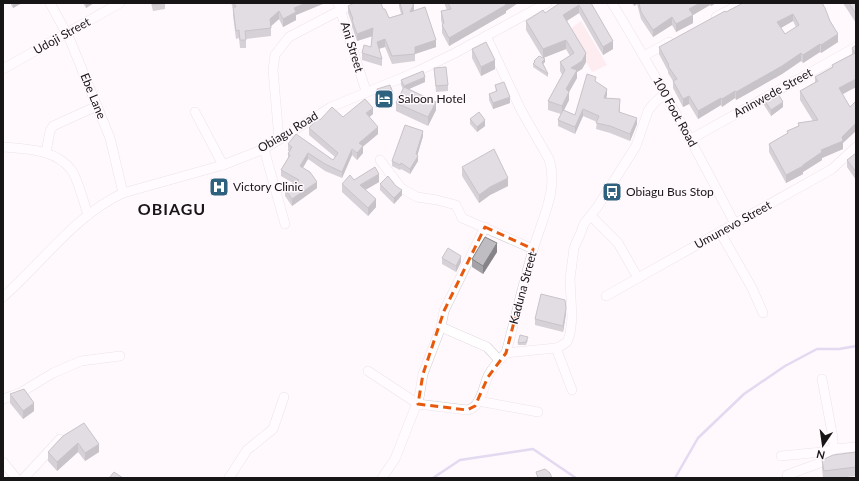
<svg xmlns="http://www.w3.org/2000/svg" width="859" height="481" viewBox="0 0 859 481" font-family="Lato,sans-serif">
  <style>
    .green { fill: #fbdee0 }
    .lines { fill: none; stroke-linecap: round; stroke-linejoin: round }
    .stream { stroke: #beb6e0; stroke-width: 2.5 }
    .minor-casing { stroke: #d3cdd2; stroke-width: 10 }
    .minor { stroke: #fff; stroke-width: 9 }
    .wall { fill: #a4a2a7; fill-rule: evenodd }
    .shaded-wall { fill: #868488 }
    .building { fill: #bfbcc2; stroke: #868488; fill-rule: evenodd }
    .marked { fill: none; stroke: #e8590c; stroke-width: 3; stroke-dasharray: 8 5; stroke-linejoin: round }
    .labels { text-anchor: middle; stroke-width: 3; stroke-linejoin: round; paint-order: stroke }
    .street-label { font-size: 12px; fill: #171516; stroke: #fff8fd }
    .poi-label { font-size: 12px; fill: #171516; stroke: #fff8fd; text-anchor: start }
    .district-label { font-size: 16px; font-weight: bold; letter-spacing: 1px; fill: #171516; stroke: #fff8fd }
  </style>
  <rect width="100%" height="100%" fill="#fff8fd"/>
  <polygon class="green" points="581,21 607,65 592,72 569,30"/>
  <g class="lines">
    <g class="stream">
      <polyline points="433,478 460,460 533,449 576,478"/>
      <polyline points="675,478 698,438 744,394 785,366 817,349 839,349 856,346"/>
    </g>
    <g class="minor-casing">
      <g id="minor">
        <polyline points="50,3 70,40 110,138 123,193"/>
        <polyline points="338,3 366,91"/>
        <path d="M612,3C656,75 696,149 735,224"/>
        <polyline points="716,17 742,3"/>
        <polyline points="644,56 669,42"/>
        <polyline points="3,69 120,3"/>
        <polyline points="195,112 223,165"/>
        <polyline points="279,139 273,70 275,55 289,37 354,3"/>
        <polyline points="691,139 856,47"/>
        <path d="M3,147C26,149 57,149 72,171C78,180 84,203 88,215"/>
        <polyline points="264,149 285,224"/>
        <polyline points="46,152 50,131 53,126 97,106"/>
        <polyline points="380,160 401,188 417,197 437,200 456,205 462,218 533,249"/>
        <polyline points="591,216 618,243 638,278"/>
        <polyline points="720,232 752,288 763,313"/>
        <polyline points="606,296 832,169 856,147"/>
        <path d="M3,297C43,262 74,216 123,193L223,165L264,149L331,107L416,72L455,53L547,3"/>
        <polyline points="441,327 487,347 499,360"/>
        <polyline points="556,348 572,390"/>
        <polyline points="506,353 556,348 559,347 567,342 570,334 572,318 570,279 574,248 581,232 584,224 598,206 636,146 648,111 654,103 665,94"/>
        <polyline points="368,371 418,404 423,374 441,327 444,311 485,227"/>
        <polyline points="3,399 20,393 53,373 81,361 120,356"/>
        <polyline points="478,401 538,412"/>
        <polyline points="781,456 822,452 833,449 856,447"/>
        <polyline points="3,462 16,478"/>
        <polyline points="787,475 825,461 829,459 833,449 833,438 822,379"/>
        <polyline points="24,478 60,439"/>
        <polyline points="229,478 247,450 273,429 284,397"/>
        <path d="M382,478L395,459L415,408L418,404L467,410C481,408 483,387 488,376C492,368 499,360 506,353C515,319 523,284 533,250C541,221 559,190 549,159L521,110L486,36"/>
      </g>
    </g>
    <use href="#minor" class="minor"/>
  </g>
  <g class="wall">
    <polygon points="10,3 22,3 13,8"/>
    <polygon points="83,3 94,3 86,8"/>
    <polygon points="151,3 165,3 165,9 153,11"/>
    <polygon points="231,3 325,3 296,15 296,20 283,27 279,19 271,26 271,36 246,39 246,48 240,48 239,38 236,39 233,15 233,8"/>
    <polygon points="399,3 414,3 414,10 436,47 415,54 415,61 392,64 385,47 379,49 382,59 382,66 362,60 362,53 371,47 372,36 357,41 352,27 352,24 348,13 348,6 383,9 389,18 401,14 399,6"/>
    <polygon points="444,3 518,3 506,11 506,13 449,46 442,33 442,24 441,20 441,11 447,10"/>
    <polygon points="591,3 613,49 603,55 579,13 567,21 586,62 582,69 577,72 577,78 569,92 569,100 564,110 575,115 596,82 607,95 606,98 620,105 620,113 637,124 630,141 610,133 596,129 597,122 583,116 575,134 558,126 558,120 561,114 548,110 548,101 562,75 560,71 560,62 570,56 566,49 543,58 526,30 526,21 545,13"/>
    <polygon points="632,3 716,3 711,6 710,5 693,15 693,23 676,32 672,25 653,37 641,19 637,4 634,6"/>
    <path d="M743,3L830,21L838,42L821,53L820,52L803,63L801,61L782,74L736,100L735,98L722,107L721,105L698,119L689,104L683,107L673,88V81L668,73V71L659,54V47ZM793,21L796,27L785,34L781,28Z"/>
    <polygon points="843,3 856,3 856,23"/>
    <polygon points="856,45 856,87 843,94 843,149 822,158 822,160 803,172 803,174 786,183 769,152 769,144 787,134 787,131 798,126 798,123 813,121 800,100 800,91 815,82 815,77 832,67 832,65 852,54 852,48"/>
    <polygon points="472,49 495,69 481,76 472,58"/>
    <polygon points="534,61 545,62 543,64 548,74 548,77 533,67"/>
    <polygon points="434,68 448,85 448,91 436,92"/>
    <polygon points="401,80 425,82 409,89 436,110 428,126 396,111 396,103 403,89 401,85"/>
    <polygon points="495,85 510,103 493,109 489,100 489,94 496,92"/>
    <polygon points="377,89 393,99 379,103 377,95"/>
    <polygon points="764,100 783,107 771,116 764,105"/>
    <polygon points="373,114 369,117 378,134 363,146 363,153 357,160 352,155 342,178 325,171 308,159 303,168 317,188 292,206 285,196 285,189 293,183 281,176 281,170 288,158 288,154 289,151 288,151 288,144 333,160 335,157 309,135 309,128 320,120"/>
    <polygon points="470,119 485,126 477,132 470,124"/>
    <polygon points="423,136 417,155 418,161 410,174 401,169 400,170 392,166 392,161"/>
    <polygon points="856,153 856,180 847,167 847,160"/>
    <polygon points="462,167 508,186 490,195 479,203 462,176"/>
    <polygon points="354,180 379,182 365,190 376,207 368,216 342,192 342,184"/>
    <polygon points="380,184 402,195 394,204 380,190"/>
    <polygon points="497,252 483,274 472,267 472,259"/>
    <polygon points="442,258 461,262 456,272 442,264"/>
    <polygon points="566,314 563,332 535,325 535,319"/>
    <polygon points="528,340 526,345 518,345 518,343"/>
    <polygon points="10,394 34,411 23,419 10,403"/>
    <polygon points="63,436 99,452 85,461 78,452 57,471 48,461 48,452"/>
    <polygon points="856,452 856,476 838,478 823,478 822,468 822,460"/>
  </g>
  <g class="shaded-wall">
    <polygon points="13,3 22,3 13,8"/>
    <polygon points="86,3 94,3 86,8"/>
    <polygon points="306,3 325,3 296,15 296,20 283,27 283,19 294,8"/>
    <polygon points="414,3 414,11 410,12"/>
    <polygon points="506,3 518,3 506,11 506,13 449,46 449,38"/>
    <polygon points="634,3 637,3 637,4 634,6"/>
    <polygon points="700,3 710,3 710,5 693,15 693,23 676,32 676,24 689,9"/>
    <polygon points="711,3 716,3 711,6"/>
    <polygon points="579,5 579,13 563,23 563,15"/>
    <polygon points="279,11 279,19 270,27 270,19"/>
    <polygon points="793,14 793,21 777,30 777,22"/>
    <polygon points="672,17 672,25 653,37 653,30"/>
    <polygon points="373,28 373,36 357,41 357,34"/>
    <polygon points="838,34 838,42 821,53 821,45"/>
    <polygon points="385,39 385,47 377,49 377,42"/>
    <polygon points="436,40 436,47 415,54 415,47"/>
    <polygon points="566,40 566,49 543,58 543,49"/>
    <polygon points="613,41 613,49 603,55 603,47"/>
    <polygon points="820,44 820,52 803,63 803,55"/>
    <polygon points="586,53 586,62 582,69 577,72 577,78 569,92 569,100 562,114 562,106 566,89 571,68"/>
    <polygon points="801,53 801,61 782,74 736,100 736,92"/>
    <polygon points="545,59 545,62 542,65 542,62"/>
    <polygon points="495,60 495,69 481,76 481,67"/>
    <polygon points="425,77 425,82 404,91 404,86"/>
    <polygon points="856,79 856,87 839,96 839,88"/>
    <polygon points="607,89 607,95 604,105 604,98"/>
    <polygon points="735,91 735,98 722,107 722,99"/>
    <polygon points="393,93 393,99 379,103 379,98"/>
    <polygon points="689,96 689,104 683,107 683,99"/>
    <polygon points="510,97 510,103 493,109 493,103"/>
    <polygon points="721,98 721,105 698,119 698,111"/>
    <polygon points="436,102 436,110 428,126 428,117"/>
    <polygon points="783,102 783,107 771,116 771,110"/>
    <polygon points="373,108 373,114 366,120 366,113"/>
    <polygon points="583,109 583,116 575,134 575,127"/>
    <polygon points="637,118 637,124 630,141 630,134"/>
    <polygon points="485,120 485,126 477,132 477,127"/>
    <polygon points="856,123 856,131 843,143 843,149 822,158 822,160 803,172 803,174 786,183 786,175 803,165"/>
    <polygon points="378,127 378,134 359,150 359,143"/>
    <polygon points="423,131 423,136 416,160 416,154"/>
    <polygon points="363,146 363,153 357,160 357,153"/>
    <polygon points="352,149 352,155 342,178 342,172"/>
    <polygon points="308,153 308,159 300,172 300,166"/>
    <polygon points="418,156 418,161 410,174 410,169"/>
    <polygon points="379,174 379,182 360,193 360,185"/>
    <polygon points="508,178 508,186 490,195 479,203 479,195 490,187"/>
    <polygon points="317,182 317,188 292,206 292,199"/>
    <polygon points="402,190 402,195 394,204 394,198"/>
    <polygon points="376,199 376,207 368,216 368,208"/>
    <polygon points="497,243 497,252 483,274 483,266"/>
    <polygon points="461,256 461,262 456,272 456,266"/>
    <polygon points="566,308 566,314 563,332 563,326"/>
    <polygon points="34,403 34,411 23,419 23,411"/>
    <polygon points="78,443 78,452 57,471 57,462"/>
    <polygon points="99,444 99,452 85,461 85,453"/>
  </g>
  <g class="building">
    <polygon points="152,3 165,3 153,5"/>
    <polygon points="234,3 306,3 294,8 296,12 283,19 279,11 270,19 271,28 245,31 246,40 240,40 239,30 236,31 233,7 236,7"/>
    <polygon points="354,3 381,3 383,9 385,9 389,18 403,14 400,3 414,3 410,12 425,7 436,40 415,47 415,54 392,56 385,39 377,42 382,59 362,53 364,45 371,47 373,28 357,34 352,20 353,19 348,6"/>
    <polygon points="448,3 506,3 505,4 506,5 449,38 442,25 444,23 441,11 451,9"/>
    <polygon points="560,3 591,3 613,41 603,47 579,5 563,15 586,53 582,61 571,68 577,70 566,89 569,92 562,106 548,101 565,70 560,62 574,53 566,40 543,49 526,21 543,10 545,13"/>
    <polygon points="639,3 700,3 689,9 693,15 676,24 672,17 653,30 641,12"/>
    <path d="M743,3H822L825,8L830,21L838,34L821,45L820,44L803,55L801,53L782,66L736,92L735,91L722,99L721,98L698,111L689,96L683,99L673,81L677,79L668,66L669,65L659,47L725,11L726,12ZM793,14L799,25L785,34L777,22Z"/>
    <polygon points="849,3 856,3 856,14"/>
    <polygon points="486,42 495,60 481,67 472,49"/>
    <polygon points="856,45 856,79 839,88 850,107 856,101 856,123 842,137 843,141 821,150 822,152 803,165 803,166 786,175 769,144 788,133 787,131 799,126 798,123 818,120 800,91 818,81 815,77 833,67 832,65 855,53 852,48"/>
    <polygon points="539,56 545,59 542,62 548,74 533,64 535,62 534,61"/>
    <polygon points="446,67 448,85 436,86 434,68"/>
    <polygon points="423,71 425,77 404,86 401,80"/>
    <polygon points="587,74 596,77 595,81 607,89 604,98 620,99 619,112 637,118 630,134 610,126 596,123 599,116 583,109 575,127 558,120 563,110 575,115"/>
    <polygon points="504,82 510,97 493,103 489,94 497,91 495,85"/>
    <polygon points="390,85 393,93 379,98 377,89"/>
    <polygon points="404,87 436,102 428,117 396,103"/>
    <polygon points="777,92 783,102 771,110 764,100"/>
    <polygon points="365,99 373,108 366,113 378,127 359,143 363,146 357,153 352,149 342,172 325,164 308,153 300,166 310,172 317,182 292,199 285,189 299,180 281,170 290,155 288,154 292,147 288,144 296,134 333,160 338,153 309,128 318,118 320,120 332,107 343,117"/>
    <polygon points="479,112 485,120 477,127 470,119"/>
    <polygon points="405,125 423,131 416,154 418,156 410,169 401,163 400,165 392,161"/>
    <polygon points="494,149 508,178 490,187 479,195 462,167"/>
    <polygon points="856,153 856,172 847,160"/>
    <polygon points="375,167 379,174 360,185 376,199 368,208 342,184 350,175 354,180"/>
    <polygon points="388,176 396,186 402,190 394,198 380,184"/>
    <polygon points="485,237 497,243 483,266 472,259"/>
    <polygon points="448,248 461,256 456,266 442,258"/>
    <polygon points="541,294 565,300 566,308 563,326 535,319"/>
    <polygon points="520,335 528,337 526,342 518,343"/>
    <polygon points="24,389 34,403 23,411 10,394"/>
    <polygon points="84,423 99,444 85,453 78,443 57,462 48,452 63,436"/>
    <polygon points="856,452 856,467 824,471 822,460 833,455"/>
    <polygon points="545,469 550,473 552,478 538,478 536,472"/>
    <polygon points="114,472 123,478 109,478"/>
  </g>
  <path d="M0 0H859V481H0ZM485,227L533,249L506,353L488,377L475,406L467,410L418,404L423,374L444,311Z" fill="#fff8fd" fill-opacity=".55" fill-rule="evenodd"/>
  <path class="marked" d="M485,227L533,249L506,353L488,377L475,406L467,410L418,404L423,374L444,311Z"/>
  <defs>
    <g id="hotel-square" transform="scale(1)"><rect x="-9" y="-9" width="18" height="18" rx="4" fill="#2d617e" stroke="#fff8fd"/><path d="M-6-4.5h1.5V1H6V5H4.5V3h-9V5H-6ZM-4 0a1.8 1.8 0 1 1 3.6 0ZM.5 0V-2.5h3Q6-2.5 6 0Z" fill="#fff"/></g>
    <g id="hospital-square" transform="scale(1)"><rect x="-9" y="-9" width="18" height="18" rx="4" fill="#2d617e" stroke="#fff8fd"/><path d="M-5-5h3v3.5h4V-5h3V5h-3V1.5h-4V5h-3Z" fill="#fff"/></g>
    <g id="bus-square" transform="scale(1)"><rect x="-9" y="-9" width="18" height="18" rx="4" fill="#2d617e" stroke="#fff8fd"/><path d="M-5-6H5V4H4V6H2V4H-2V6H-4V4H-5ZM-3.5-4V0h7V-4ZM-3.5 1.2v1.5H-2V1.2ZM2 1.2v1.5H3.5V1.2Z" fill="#fff"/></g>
  </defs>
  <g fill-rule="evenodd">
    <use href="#hotel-square" x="384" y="99"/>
    <use href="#hospital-square" x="219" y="187"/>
    <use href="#bus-square" x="612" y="192"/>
  </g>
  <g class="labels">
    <g class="street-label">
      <text transform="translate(62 36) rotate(-29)" y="4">Udoji Street</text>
      <text transform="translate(352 47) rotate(73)" y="4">Ani Street</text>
      <text transform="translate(773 93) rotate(-29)" y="4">Aninwede Street</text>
      <text transform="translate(93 96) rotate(68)" y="4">Ebe Lane</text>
      <text transform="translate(675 112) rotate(61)" y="4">100 Foot Road</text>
      <text transform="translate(288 132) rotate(-31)" y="4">Obiagu Road</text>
      <text transform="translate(733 225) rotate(-29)" y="4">Umunevo Street</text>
      <text transform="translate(523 288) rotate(-75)" y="4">Kaduna Street</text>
    </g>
    <g class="poi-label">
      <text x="398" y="103">Saloon Hotel</text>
      <text x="233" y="191">Victory Clinic</text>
      <text x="626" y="196">Obiagu Bus Stop</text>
    </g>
    <g class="district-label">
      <text x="172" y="215">OBIAGU</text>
    </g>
  </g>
  <rect width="859" height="481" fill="none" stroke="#171516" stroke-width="8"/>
  <g transform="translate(823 445) rotate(193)" stroke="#fff8fd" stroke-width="3" paint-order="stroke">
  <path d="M0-3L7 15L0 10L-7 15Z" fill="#171516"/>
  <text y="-6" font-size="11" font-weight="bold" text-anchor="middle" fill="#171516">N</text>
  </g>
</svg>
